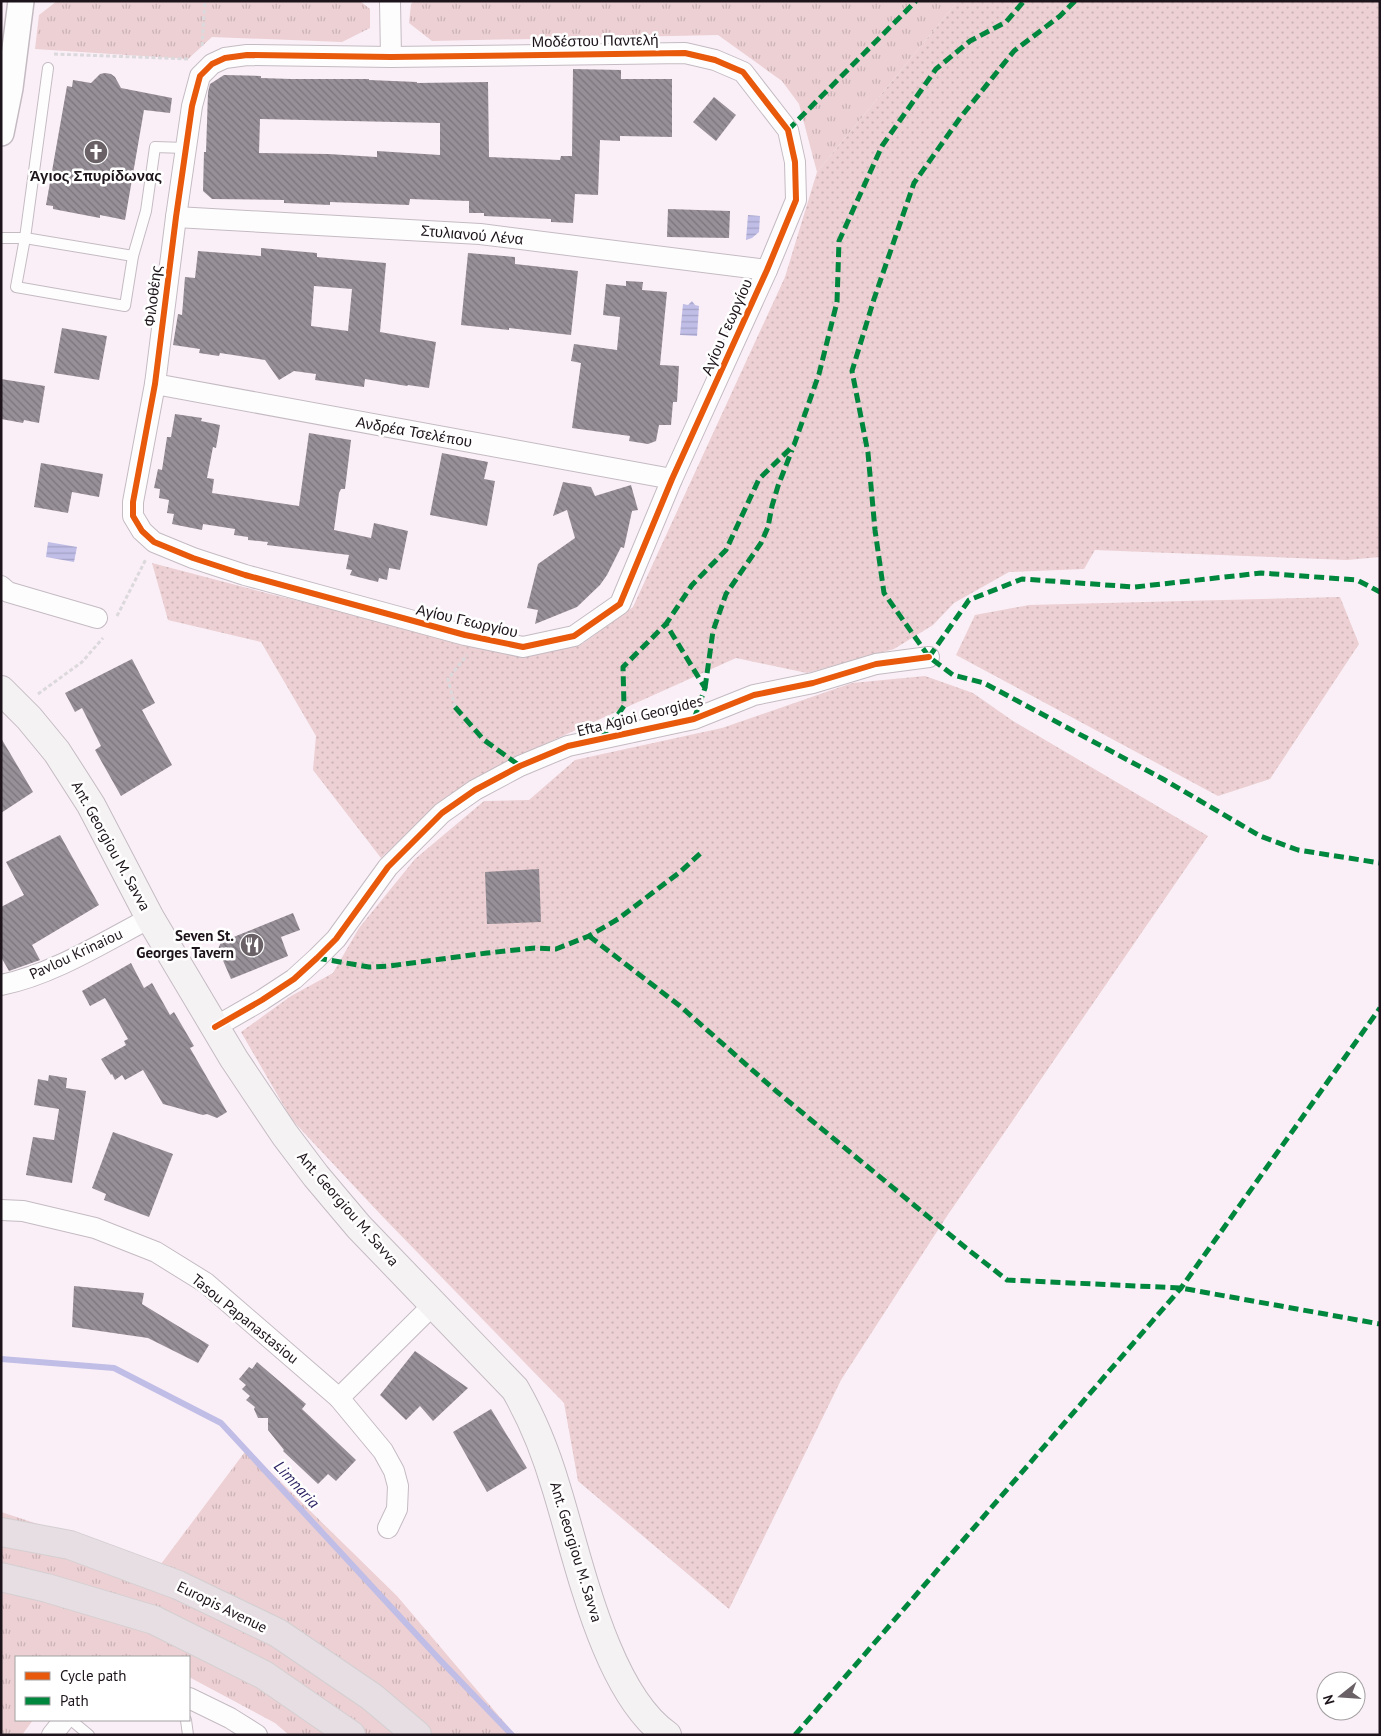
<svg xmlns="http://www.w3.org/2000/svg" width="1381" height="1736" viewBox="0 0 1381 1736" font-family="'PT Sans',sans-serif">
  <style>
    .grass { fill: url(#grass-dots) }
    .park { fill: url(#park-tufts) }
    .water { fill: url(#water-rules) }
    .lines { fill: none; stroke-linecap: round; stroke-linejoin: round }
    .stream { stroke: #c0bde6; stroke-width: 6 }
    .building { fill: url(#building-back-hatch); fill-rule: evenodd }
    .service-casing { stroke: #c4bbc2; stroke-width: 12 }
    .minor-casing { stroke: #c4bbc2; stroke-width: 22 }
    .tertiary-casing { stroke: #c4bbc2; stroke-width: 28 }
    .secondary-casing { stroke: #c4bbc2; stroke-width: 30 }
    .trunk-casing { stroke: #d4cfd2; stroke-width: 30 }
    .path { stroke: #dcd9dc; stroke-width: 3; stroke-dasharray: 4 2.5; stroke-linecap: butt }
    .service { stroke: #fefdfe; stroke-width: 10 }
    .minor { stroke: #fefdfe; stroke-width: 20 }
    .tertiary { stroke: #fefdfe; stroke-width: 25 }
    .secondary { stroke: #f5f2f4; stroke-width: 28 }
    .trunk { stroke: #e6dee2; stroke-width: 28 }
    .quiet { stroke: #00873e; stroke-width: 5; stroke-dasharray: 10 5; stroke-linecap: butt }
    .cycleway-casing { stroke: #fff; stroke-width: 9 }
    .cycleway { stroke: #e8590c; stroke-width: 6 }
    .labels { text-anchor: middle; stroke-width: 5; stroke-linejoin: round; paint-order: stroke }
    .street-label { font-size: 15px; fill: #1c141a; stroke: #fff }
    .poi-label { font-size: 15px; font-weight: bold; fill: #1c141a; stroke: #fff }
    .water-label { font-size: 16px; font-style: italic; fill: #2d2565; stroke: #fff }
  </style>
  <defs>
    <pattern id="grass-dots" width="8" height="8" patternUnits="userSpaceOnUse" patternTransform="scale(1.25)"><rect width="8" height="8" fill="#ecd0d3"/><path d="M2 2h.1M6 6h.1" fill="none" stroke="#cab2b5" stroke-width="1.8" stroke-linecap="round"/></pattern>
    <pattern id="park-tufts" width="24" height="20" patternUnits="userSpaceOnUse" patternTransform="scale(1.25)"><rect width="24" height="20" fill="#ecd0d3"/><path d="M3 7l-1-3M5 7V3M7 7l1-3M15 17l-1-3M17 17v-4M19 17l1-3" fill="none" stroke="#cab2b5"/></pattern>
    <pattern id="water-rules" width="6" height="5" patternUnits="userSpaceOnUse" patternTransform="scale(1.25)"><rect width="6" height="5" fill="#c0bde6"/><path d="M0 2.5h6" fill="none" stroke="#a4a2c5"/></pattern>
    <pattern id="building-back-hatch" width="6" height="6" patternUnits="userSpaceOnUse" patternTransform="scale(1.25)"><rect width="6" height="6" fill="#989098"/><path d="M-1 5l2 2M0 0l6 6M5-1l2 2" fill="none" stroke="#7b747b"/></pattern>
  </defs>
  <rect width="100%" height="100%" fill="#faeff7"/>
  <g class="grass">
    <polygon points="958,1 1380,1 1380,557 1347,560 1095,550 1084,569 1009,572 954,603 933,625 894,649 807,673 736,658 518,756 433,809 381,858 313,770 316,736 261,642 168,620 152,563 266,593 521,655 582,644 633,607 785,277 817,172"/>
    <polygon points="1340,597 1359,644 1270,779 1218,796 956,655 975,615 1029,605"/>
    <polygon points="925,676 973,693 1013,721 1208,836 947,1216 841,1380 729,1609 578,1481 564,1403 383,1217 292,1120 241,1032 291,996 333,973 359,928 415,859 484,801 529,800 575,760 722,728 852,683"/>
  </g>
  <g class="park">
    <polygon points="57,1 360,1 370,9 370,28 342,42 212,37 188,59 35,49 39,15"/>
    <polygon points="414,1 958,1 817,172 799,104 782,81 718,35 432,41 409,23 411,4"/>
    <polygon points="247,1449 397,1596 515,1735 289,1735 275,1723 189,1677 189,1657 16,1657 16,1720 33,1720 22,1735 1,1735 1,1512 161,1564"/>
  </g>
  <g class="water">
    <polygon points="748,215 760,216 759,232 752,238 746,240"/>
    <polygon points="692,301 695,305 699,306 697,336 680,335 683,304 688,305"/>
    <polygon points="48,542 77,547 74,562 46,557"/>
  </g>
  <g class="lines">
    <polyline class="stream" points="1,1359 114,1368 221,1423 440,1660 512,1735"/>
  </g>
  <g class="building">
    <path d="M573,69L621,70V79H672V137L620,136V141L600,140L598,195L575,194L573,223L551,222V219L484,216V213H469V201L410,199L409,205L330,202V205L284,203V200L212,199L203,191L204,152H206L208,92L210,84L224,75L261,76V78L291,79H369V80L417,82V83L488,82L489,157L560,160L561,156H572ZM260,119L440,123V155L377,151V157L328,154L259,153Z"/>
    <polygon points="105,73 111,74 115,77 121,88 172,98 170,113 144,110 125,220 100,215 100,218 53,209 53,206 46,205 67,86 72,87 73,80 91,83 100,74"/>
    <polygon points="714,97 736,115 716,141 693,122"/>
    <polygon points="668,209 730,211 729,238 667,237"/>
    <path d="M261,248L317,253V257L386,263L380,332L436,342L429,388L408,385L407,386L365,379L364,387L315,380L316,374L294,371L279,380L265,360L220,353L219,356L199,353L200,349L173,345L178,314L182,315L185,277L195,278L198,251L261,256ZM314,286L352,289L348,331L311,326Z"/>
    <polygon points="468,253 515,257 515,264 578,271 571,335 509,328 509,330 461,325"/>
    <polygon points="626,281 643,282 642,290 667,292 660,365 679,366 677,402 673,402 671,425 659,425 656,441 648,444 629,441 630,436 572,428 581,363 571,361 574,344 617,350 620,317 603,315 606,284 626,286"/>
    <polygon points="62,328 107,336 99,380 54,373"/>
    <polygon points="1,379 45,386 39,423 24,420 23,423 1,419"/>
    <polygon points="175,414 202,418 201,421 220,425 216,448 213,447 207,478 214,479 212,493 253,499 299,506 309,433 351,440 345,489 341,489 339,493 334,530 371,538 374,523 408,531 400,570 389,568 387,580 379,578 378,582 350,575 352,570 346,569 349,555 267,545 268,542 248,540 248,537 234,535 235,529 203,524 202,530 172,524 174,514 167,513 169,500 159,498 160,489 154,488 158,469 162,470 167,437 171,437"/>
    <polygon points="442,453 488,462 484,479 495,481 487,526 430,515"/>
    <polygon points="41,463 103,474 99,497 72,492 68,513 34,507"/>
    <polygon points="563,482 591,487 595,496 631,485 638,510 632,511 624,548 621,547 607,575 600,585 577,607 535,624 538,610 527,608 538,564 575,538 567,510 553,516"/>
    <polygon points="132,659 155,703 142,710 172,765 121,796 95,750 101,746 82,708 75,712 65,693"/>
    <polygon points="1,738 33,792 1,813"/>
    <polygon points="60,835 99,905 32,945 40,960 9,971 1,957 1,907 24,895 6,862"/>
    <polygon points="539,869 541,922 487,924 485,872"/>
    <polygon points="293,913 300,930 281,937 288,956 231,979 218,949 221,942"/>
    <polygon points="131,963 144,988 152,983 170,1015 174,1012 194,1046 190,1048 227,1112 217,1118 207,1114 203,1115 163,1104 143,1070 125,1080 122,1075 115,1080 112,1074 111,1075 101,1059 126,1045 124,1041 128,1039 105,998 90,1006 82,991"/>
    <polygon points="49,1075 67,1078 66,1088 86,1091 72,1183 26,1175 33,1137 54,1140 59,1109 34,1105 38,1079 48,1081"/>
    <polygon points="113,1132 173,1154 149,1217 104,1200 106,1194 92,1188"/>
    <polygon points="74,1286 144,1293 142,1304 209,1345 198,1363 148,1338 72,1327"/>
    <polygon points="415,1351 468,1388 433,1421 420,1406 406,1420 380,1395"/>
    <polygon points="257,1362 306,1404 302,1409 356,1460 336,1481 328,1474 318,1484 283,1451 284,1450 268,1430 268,1418 258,1418 254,1409 255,1407 246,1400 250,1396 242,1389 246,1385 239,1379 249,1367 252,1369"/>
    <polygon points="491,1409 527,1468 487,1492 453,1432"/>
  </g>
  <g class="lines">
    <g class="service-casing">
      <g id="service">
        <polyline points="48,68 25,238 16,287 125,306 133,256 146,211 155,147 185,148"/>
        <polyline points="1,238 25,238 133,256"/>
        <polyline points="71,1720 89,1735"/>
        <polyline points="186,1720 188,1735"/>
      </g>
    </g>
    <g class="minor-casing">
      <g id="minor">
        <polyline points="390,1 391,57"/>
        <polygon points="685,53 715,60 743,72 788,130 795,162 796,200 767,270 672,479 620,604 574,636 523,647 465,635 245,575 193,558 154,542 142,531 133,516 133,502 155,384 176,217 192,106 200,76 212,64 225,58 247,55 391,57"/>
        <polyline points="176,217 480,234 767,270"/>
        <polyline points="155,384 672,479"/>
        <polyline points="1,586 8,592 97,618"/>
        <path d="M1,985C52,975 104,942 150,918"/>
        <polyline points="215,1027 262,1000 294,979 317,958 336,939 388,867 442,813 475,790 520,766 568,746 694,719 754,695 813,683 876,664 929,657"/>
        <polyline points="1,1210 23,1211 95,1228 156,1252 206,1283 339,1398 383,1451 394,1471 398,1486 397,1509 388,1528"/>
        <polyline points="339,1398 435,1303"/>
        <polyline points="189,1698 230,1718 257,1735"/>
        <polyline points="52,1735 64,1720"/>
      </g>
    </g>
    <g class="tertiary-casing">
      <polyline id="tertiary" points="1,133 10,88 21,1"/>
    </g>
    <g class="secondary-casing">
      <path id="secondary" d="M1,690L29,718L57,752L91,805L150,918L234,1059L285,1135L316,1176L359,1227L515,1389C533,1420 546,1453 556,1487C578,1557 605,1692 667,1735"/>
    </g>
    <g class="trunk-casing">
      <g id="trunk">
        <polyline points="1,1532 70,1545 178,1585 278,1633 372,1697 417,1735"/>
        <polyline points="1,1577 47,1588 154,1620 264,1675 351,1735"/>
      </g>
    </g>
    <g class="path">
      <polyline points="202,46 205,1"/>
      <polyline points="54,54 190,59"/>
      <polyline points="117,616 146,559"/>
      <polyline points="38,694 82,662 103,638"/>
      <polyline points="455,707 448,679 467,655"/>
    </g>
    <use href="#service" class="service"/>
    <use href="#minor" class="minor"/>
    <use href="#tertiary" class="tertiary"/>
    <use href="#secondary" class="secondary"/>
    <use href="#trunk" class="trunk"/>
    <g class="quiet">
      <polyline points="1075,1 1060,16 1014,51 960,118 914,183 874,299 852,371 868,453 875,530 884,593 929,657 953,675 984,683 1163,779 1260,836 1298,850 1380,863"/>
      <polyline points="788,130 916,1"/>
      <polyline points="929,657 969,600 1022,579 1135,587 1261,573 1357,580 1380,592"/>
      <polyline points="705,688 713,631 726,594 761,543 768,527 772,506 778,486 792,450"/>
      <polyline points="455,707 484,740 520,766"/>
      <polyline points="694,719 705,688 666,624 692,585 726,550 759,479 794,445 819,374 837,302 839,241 882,146 936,69 970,41 1006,22 1024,1"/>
      <polyline points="601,739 624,706 623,667 666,624"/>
      <polyline points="589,936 680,1006 776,1091 966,1248 1007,1280 1181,1288 1380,1324"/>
      <polyline points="317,958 369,967 389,966 487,953 535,948 556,949 589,936 618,919 680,872 703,851"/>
      <polyline points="795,1735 1181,1288 1380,1008"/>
    </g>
    <g class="cycleway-casing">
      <g id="cycleway">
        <polygon points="685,53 715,60 743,72 788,130 795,162 796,200 767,270 672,479 620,604 574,636 523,647 465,635 245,575 193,558 154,542 142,531 133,516 133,502 155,384 176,217 192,106 200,76 212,64 225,58 247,55 391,57"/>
        <polyline points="215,1027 262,1000 294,979 317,958 336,939 388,867 442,813 475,790 520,766 568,746 694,719 754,695 813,683 876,664 929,657"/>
      </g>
    </g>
    <use href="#cycleway" class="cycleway"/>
  </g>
  <defs>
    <g id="church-disc" transform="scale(1.25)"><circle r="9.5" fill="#6a6167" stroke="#fff"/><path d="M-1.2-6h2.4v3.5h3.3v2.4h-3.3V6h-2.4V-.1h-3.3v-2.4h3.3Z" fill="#fff"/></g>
    <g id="restaurant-disc" transform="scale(1.25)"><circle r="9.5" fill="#6a6167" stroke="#fff"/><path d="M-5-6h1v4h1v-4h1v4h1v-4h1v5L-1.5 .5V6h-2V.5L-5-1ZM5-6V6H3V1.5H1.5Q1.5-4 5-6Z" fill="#fff"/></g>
  </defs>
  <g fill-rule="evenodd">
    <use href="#church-disc" x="96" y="152"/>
    <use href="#restaurant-disc" x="252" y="945"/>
  </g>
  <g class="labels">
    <g class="street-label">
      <text transform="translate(595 41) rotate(-1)" y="5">Μοδέστου Παντελή</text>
      <text transform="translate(472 235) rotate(5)" y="5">Στυλιανού Λένα</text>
      <text transform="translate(153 296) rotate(-83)" y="5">Φιλοθέης</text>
      <text transform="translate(727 327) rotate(-66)" y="5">Αγίου Γεωργίου</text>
      <text transform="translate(414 432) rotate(10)" y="5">Ανδρέα Τσελέπου</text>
      <text transform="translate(467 621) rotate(13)" y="5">Αγίου Γεωργίου</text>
      <text transform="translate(640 716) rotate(-14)" y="5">Efta Agioi Georgides</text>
      <text transform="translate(111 846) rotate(61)" y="5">Ant. Georgiou M. Savva</text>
      <text transform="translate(76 954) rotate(-25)" y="5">Pavlou Krinaiou</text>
      <text transform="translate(348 1209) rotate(49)" y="5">Ant. Georgiou M. Savva</text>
      <text transform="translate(245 1319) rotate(39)" y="5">Tasou Papanastasiou</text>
      <text transform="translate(576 1552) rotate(73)" y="5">Ant. Georgiou M. Savva</text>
      <text transform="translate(222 1607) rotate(26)" y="5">Europis Avenue</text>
    </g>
    <g class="poi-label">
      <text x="96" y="181">Άγιος Σπυρίδωνας</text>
      <text x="234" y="941" text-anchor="end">Seven St.<tspan x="234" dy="17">Georges Tavern</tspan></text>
    </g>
    <g class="water-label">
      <text transform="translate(297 1484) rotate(47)" y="6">Limnaria</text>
    </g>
  </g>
  <rect width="1381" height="1736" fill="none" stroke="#1c141a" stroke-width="5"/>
  <rect x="15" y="1656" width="175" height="65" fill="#ffffff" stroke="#a4a1a3"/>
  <rect x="25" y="1672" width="25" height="8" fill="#e8590c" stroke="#a4a1a3"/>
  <text x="60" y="1681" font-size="15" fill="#1c141a">Cycle path</text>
  <rect x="25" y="1697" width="25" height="8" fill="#00873e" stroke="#a4a1a3"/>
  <text x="60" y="1706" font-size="15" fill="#1c141a">Path</text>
  <g transform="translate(1341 1696) rotate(253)"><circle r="24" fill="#ffffff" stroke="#a4a1a3"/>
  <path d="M0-4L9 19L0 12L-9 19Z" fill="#6a6167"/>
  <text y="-8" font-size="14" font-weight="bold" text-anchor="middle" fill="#1c141a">N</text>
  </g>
</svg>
